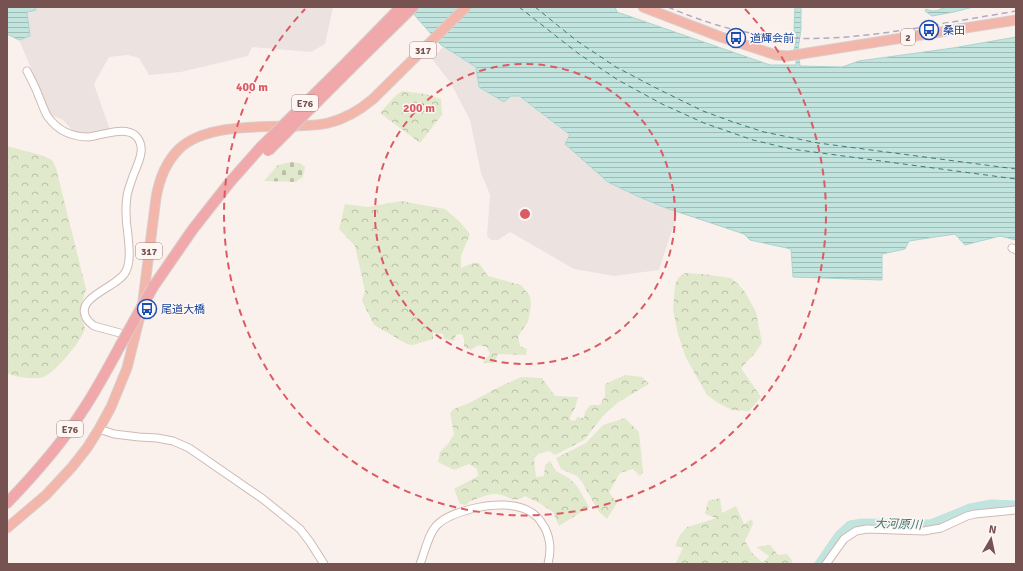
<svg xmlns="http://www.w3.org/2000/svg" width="1023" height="571" viewBox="0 0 1023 571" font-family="Signika,'Noto Sans JP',sans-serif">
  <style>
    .industrial { fill: #ece3e1 }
    .forest { fill: url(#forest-crowns) }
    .cemetery { fill: url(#cemetery-stones) }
    .water { fill: url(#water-rules); stroke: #a8d6cf }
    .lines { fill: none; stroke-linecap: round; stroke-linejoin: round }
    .river { stroke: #c1e4df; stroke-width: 9 }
    .ferry { stroke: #447972; stroke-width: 1; stroke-dasharray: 5 4; stroke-linecap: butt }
    .tertiary-casing { stroke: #d0b9b4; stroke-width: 9 }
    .trunk-casing { stroke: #d9cfce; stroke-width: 11 }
    .motorway-casing { stroke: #d9cfce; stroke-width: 12 }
    .tertiary { stroke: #fff; stroke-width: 7 }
    .trunk { stroke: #f2b6aa; stroke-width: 9 }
    .motorway { stroke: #f0a8ab; stroke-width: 10 }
    .rail { stroke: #b1aac6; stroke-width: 1.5; stroke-dasharray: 6 4; stroke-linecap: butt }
    .motorway-bridge-casing { stroke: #d9cfce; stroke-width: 12; stroke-linecap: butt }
    .motorway-bridge { stroke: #f0a8ab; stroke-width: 10 }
    .ring { fill: none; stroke: #db5b64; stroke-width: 2; stroke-dasharray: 7 5 }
    .labels { text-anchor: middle; stroke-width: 3; stroke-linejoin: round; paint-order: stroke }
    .shield { fill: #fef6f3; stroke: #9f8381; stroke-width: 1 }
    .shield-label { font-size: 10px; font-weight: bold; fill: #765250 }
    .transit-label { font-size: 11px; fill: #164399; stroke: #fef6f3; text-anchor: start }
    .water-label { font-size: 12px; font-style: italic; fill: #447972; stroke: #fef6f3 }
    .centre { fill: #db5b64; stroke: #fef6f3; stroke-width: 2 }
    .ring-label { font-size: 12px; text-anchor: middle; font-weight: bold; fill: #db5b64; stroke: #fef6f3; stroke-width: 3; stroke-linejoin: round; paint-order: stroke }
  </style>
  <defs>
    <pattern id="forest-crowns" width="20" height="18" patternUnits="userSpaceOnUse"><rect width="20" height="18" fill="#e0e9cb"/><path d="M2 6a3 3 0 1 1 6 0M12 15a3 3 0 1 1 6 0" fill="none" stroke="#babfa7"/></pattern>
    <pattern id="cemetery-stones" width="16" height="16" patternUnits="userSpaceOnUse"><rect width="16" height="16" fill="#e0e9cb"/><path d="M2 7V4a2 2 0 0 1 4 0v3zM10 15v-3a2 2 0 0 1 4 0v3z" fill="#babfa7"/></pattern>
    <pattern id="water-rules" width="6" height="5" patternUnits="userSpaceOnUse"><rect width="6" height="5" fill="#c1e4df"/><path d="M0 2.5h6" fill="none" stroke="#a1bbb7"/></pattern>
  </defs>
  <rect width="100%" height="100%" fill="#fbf1ec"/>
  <g class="industrial">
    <polygon points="35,7 336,7 333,8 325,44 311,52 252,47 248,56 181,72 149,75 139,58 128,55 109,57 94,84 110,130 87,134 75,133 63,120 51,115 19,40 30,36 27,12 36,9"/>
    <polygon points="443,47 476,67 479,87 511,96 518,96 570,136 666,208 678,212 659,270 614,276 574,269 510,232 498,240 491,240 487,236 490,195 481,173 470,120 450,82 432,59"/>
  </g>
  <g class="forest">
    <polygon points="402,91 425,94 441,99 442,115 420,143 380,113 395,96"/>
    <path d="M7,146L44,156L52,160L56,168L86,289L80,310L85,329C83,333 81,338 78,342C72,351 53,374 43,377C35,380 14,377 7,373Z"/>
    <polygon points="401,201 445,209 459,221 470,234 461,256 461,268 473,263 479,263 488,276 521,285 530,296 531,305 528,322 518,336 520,346 527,349 526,355 498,354 494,363 483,363 490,354 487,347 478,345 471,350 464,347 464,339 462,334 456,335 454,341 444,339 443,334 433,333 433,339 413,345 407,344 374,325 362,301 365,291 355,246 339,229 345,204 368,207"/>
    <polygon points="685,273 703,274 731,278 737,283 745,292 756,312 762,343 755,353 741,368 761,397 749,411 732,410 718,403 707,395 686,358 678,334 673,310 675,285 678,278"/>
    <path d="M625,375L642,377L649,384L617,403L603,416L584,440L555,455L549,451L538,454L534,459L536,477L544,476L545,465L550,461L556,471L569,478L577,486L589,507L559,526L553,512L541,504L525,496C513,505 508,494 495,494C487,494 477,499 470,501L466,505L460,504L454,489L478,476L477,469L469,464L454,470L438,462L440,452L448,444L454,434L450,413L454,409L469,403L499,387L521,377L542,378L555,396L578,397L575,408L570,417V420L575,421L577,417L584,418L585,412L590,405H600L605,396V384Z"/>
    <polygon points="625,418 639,432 643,472 640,476 633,469 620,473 609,492 617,503 607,519 599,512 582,482 577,476 561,469 556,458 586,443 603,425"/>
    <polygon points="720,498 722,513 736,506 744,524 752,519 753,524 745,541 752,553 763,563 769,556 756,547 770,545 778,555 787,554 792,560 792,564 664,564 676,563 683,548 675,546 680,535 687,527 701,523 716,518 705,514 708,501"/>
  </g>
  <polygon class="cemetery" points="291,162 300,163 305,167 303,177 296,182 264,181 278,165"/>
  <g class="water">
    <polygon points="7,7 35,7 36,10 27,12 30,36 19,40 7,34"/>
    <polygon points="409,7 615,7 617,12 770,65 796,65 796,59 794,51 796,41 797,35 794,30 795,7 801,7 801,29 798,50 800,66 842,67 859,61 953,48 1016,37 1016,240 1000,236 965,245 955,234 909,241 905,249 882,254 882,280 793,277 791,249 750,240 744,234 666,208 637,196 608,182 565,144 570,135 519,96 511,96 504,102 479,87 476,67 441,45 417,18"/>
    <path d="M946,7H973L954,12L932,16L925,11L926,9C935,13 938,10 946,7Z"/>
  </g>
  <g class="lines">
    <polyline class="river" points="819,564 839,535 850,525 862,523 931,524 970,508 991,504 1016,505"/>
    <g class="ferry">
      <polyline points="519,7 579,54 618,80 662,104 704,123 753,140 791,149 1016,179"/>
      <polyline points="535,7 577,41 616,67 656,88 703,111 733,122 764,132 818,143 1016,169"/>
    </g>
    <g class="tertiary-casing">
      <g id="tertiary">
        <path d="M27,71C31,79 36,88 39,97C42,103 44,111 48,117C58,131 73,137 89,137C102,135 125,126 136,136C147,148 138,163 133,176C131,183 128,189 127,196C125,209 126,222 128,235C129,247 131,261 126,271C120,286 78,296 85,315C86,320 90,323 94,326L131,336"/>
        <polyline points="1012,248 1016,250"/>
        <polyline points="99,429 114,434 139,437 157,438 173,441 189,448 263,499 300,529 310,542 324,564"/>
        <path d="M420,564C425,552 428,534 437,525C446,516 460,512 471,509C490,504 520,501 536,516C540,519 542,524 545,528C551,541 551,551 548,564"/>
        <polyline points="826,564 844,539 856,531 867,529 924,531 941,528 967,516 975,514 1016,510"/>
      </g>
    </g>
    <g class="trunk-casing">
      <g id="trunk">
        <polyline points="643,7 721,37 776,55 788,56 801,54 1016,20"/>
        <path d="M7,528L46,495L72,467L87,448L99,429L111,407L127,368L142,308L156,198C159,180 166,162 179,149C205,124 260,127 294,126C305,125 317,126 328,123C345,119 360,110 373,99L466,7"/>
      </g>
    </g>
    <g class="motorway-casing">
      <g id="motorway">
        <polyline points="349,60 401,7"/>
        <polyline points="355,64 413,7"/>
        <polyline points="153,287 193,229 230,182 261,147"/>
        <path d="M7,503C34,475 60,446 81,413C96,391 108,368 120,346"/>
      </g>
    </g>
    <use href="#tertiary" class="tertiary"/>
    <use href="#trunk" class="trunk"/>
    <use href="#motorway" class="motorway"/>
    <path class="rail" d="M668,7C701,21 734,32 770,36C817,42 864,36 911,29C946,23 981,17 1016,11"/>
    <g class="motorway-bridge-casing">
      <g id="motorway-bridge">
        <polyline points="261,147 349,60"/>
        <polyline points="268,151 355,64"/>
        <polyline points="120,346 153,287"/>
      </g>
    </g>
    <use href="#motorway-bridge" class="motorway-bridge"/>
  </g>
  <g class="ring">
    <circle cx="525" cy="214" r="150"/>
    <path d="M745 9A301 301 0 1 1 305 9"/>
  </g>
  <defs>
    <g id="bus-ring" transform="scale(1)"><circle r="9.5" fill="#fef6f3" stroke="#1a4fb4" stroke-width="1.5"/><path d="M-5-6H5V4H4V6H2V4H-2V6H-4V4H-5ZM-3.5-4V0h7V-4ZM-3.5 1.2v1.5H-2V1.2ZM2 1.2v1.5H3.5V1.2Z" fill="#1a4fb4"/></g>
  </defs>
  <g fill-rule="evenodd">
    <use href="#bus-ring" x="929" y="30"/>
    <use href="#bus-ring" x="736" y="38"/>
    <use href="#bus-ring" x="147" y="309"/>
  </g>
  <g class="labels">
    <g class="shield">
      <rect x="901" y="29" width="14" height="16" rx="3"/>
      <rect x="410" y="42" width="26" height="16" rx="3"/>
      <rect x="292" y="95" width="26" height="16" rx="3"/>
      <rect x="136" y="243" width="26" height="16" rx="3"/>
      <rect x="57" y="421" width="26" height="16" rx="3"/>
    </g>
    <g class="shield-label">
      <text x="908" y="41">2</text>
      <text x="423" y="54">317</text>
      <text x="305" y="107">E76</text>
      <text x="149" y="255">317</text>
      <text x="70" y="433">E76</text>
    </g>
    <g class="transit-label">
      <text x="943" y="34">桑田</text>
      <text x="750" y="42">道輝会前</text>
      <text x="161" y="313">尾道大橋</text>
    </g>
    <g class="water-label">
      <text transform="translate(898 524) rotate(2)" y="4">大河原川</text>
    </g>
  </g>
  <circle cx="525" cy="214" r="6" class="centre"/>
  <g class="ring-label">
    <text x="252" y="91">400 m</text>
    <text x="419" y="112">200 m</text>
  </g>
  <rect width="1023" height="571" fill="none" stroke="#765250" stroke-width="16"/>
  <g transform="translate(991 539) rotate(9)" stroke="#fef6f3" stroke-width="3" paint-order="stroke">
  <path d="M0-3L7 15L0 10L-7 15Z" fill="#765250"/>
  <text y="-6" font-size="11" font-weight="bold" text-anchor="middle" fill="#765250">N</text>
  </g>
</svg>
